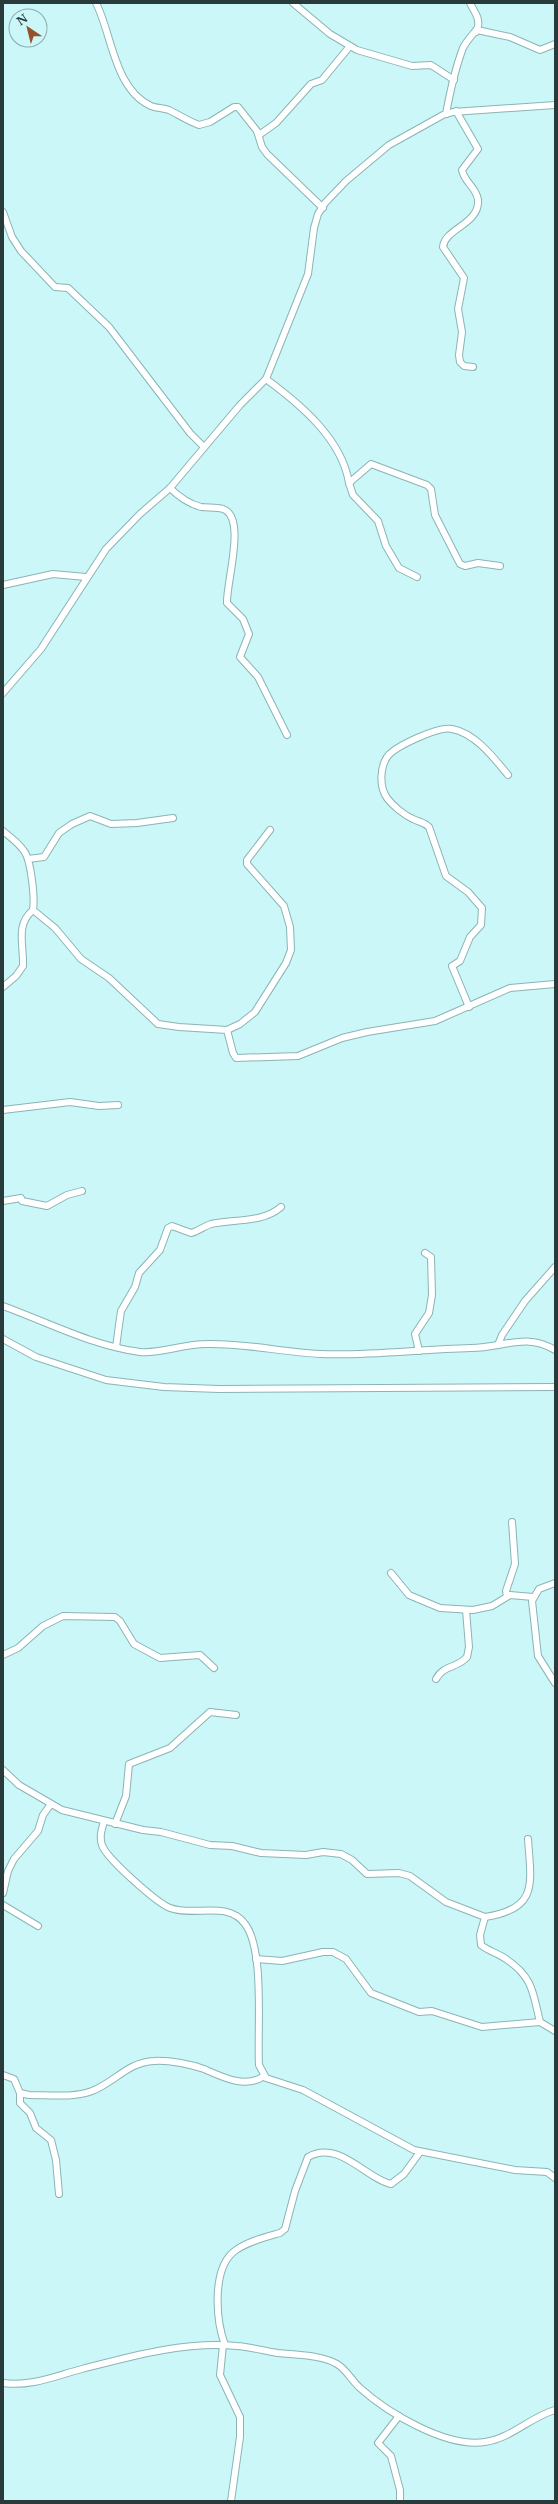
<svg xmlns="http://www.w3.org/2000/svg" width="558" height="2504" viewBox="0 0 558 2504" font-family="'Libre Baskerville',serif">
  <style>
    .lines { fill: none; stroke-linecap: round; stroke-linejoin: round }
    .street-casing { stroke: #8ab4b6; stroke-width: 8 }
    .street { stroke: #fff; stroke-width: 6 }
  </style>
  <rect width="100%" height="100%" fill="#cbf7f9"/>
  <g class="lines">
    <g class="street-casing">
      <g id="street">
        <path d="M96,3C112,34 114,89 151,106C156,108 163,108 169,110C179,115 188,121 199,125L210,122L234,107H238L257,131L262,147L267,154L323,208"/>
        <polyline points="293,3 330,34 357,50 412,66 431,65 454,80"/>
        <polyline points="476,32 477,30 510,37 540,50 555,44"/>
        <path d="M456,111L478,149L462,170C464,182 477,188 478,200C480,224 444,229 443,247L464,278L458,309L462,332L459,355L460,362L464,366L473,367"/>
        <path d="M446,114C450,92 455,69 463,48C467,39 478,30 478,26C480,17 473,10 470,3"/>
        <polyline points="259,135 276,123 311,84 322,80 350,46"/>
        <polyline points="3,212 12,237 21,251 55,287 68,288 109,327 190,433 204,447"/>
        <path d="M266,379C300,404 342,439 349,483L371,464L427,485L431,489L435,515L460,564L465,566L478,563L500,566"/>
        <polyline points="349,483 353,495 378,521 386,546 399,568 417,577"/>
        <path d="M170,488C178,496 190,504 201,507C208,508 216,507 223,509C247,517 226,583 227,603L243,619L249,634L240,657L258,677L287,735"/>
        <polyline points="3,585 53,574 86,577"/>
        <polyline points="3,693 41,649 106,549 140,514 170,488 240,405 266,379 308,274 314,228 318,214 325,203 346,181 389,145 443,115 453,112 555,105"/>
        <path d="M3,831C10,837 19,843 24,851C31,860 35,898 33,910L55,928L81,959L109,978L158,1024L179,1027L227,1030L233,1053L236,1058L298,1056L342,1038L367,1032L435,1021L510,988L555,984"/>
        <polyline points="28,859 44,857 59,833 72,824 90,816 111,824 137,823 173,818"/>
        <path d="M3,987L16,976L23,966C24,945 15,925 33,910"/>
        <path d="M469,1007L452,966L460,961L470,937L481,925L482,908L468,892L446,876L429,827C424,822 419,822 413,819C404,815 393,806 387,798C379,787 380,768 387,757C395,746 439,726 452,729C475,733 494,758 508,775"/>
        <polyline points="227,1030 240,1024 255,1012 286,963 291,950 290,927 284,906 247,864 247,860 270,830"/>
        <polyline points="3,1110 70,1102 99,1106 118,1105"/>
        <polyline points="3,1201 21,1198 22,1201 47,1206 67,1195 82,1191"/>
        <path d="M3,1306C47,1322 93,1346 140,1352C159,1354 184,1344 206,1344C244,1343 282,1352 320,1354C371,1356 420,1349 471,1348C503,1348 525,1332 555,1350"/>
        <polyline points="3,1339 36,1357 106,1380 164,1387 219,1389 555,1387"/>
        <polyline points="498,1345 502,1335 525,1301 555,1267"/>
        <path d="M116,1347L121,1311L135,1287L139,1273L160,1250L168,1228L172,1226L191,1233C199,1231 204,1226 211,1224C234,1219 263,1223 281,1207"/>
        <polyline points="419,1351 415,1334 429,1313 432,1295 431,1257 425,1253"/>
        <polyline points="391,1573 409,1595 440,1608 473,1610 492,1606 510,1595 533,1597"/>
        <polyline points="555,1583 539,1589 532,1601 538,1656 555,1683"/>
        <polyline points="507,1596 506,1591 515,1564 512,1522"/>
        <polyline points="3,1655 18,1648 43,1626 63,1616 115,1617 120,1621 134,1644 160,1658 200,1655 214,1668"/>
        <path d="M436,1679C443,1665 458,1668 467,1657L469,1647L466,1610"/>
        <path d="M3,1770L19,1785L62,1810L143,1830L161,1832L210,1845L232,1846L261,1853L306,1855L323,1852L341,1854L352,1860L367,1874L399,1873L410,1876L446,1902L485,1917L480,1935L481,1945C488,1951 498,1953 506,1959C533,1977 533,1993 540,2022L555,2031"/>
        <path d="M104,1821C102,1829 99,1836 102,1845C106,1858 157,1903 170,1908C194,1917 228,1900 245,1924C265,1950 257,2030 259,2065L266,2078L303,2090L414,2150L515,2170L547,2172L555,2178"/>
        <polyline points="115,1824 126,1796 129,1764 170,1748 210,1712 236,1715"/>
        <polyline points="3,1893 8,1871 14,1859 38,1831 43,1815 51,1804"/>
        <polyline points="3,1905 38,1926"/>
        <path d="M485,1917C539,1909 531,1883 528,1839"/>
        <polyline points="256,1959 282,1961 323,1952 333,1952 346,1959 371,1993 419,2012 432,2011 482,2027 540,2022"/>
        <path d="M3,2075L14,2079L20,2093L29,2095C49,2095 74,2098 92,2091C115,2082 128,2062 154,2061C169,2060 190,2064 204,2069C222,2077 246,2089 264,2076"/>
        <polyline points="20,2093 20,2103 30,2113 36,2128 51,2140 56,2160 59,2194"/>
        <polyline points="223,2345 220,2375 240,2417 240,2437 231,2501"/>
        <path d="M225,2345C216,2321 211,2267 236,2250C249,2241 266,2237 280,2233L285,2229L295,2191L308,2157C339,2139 366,2179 391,2184L404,2174L420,2152"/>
        <path d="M3,2383C31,2387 55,2376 82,2369C132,2356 185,2341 237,2346C251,2347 264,2351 278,2353C296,2355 322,2355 337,2364C347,2370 352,2381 360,2388C388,2413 446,2448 485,2442C512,2438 530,2417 555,2410"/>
        <polyline points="399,2416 378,2443 391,2456 400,2490 400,2501"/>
      </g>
    </g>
    <use href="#street" class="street"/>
  </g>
  <rect width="558" height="2504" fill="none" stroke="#283a3a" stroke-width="8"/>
  <g transform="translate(28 28) rotate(325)"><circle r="19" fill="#cbf7f9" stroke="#8aabad"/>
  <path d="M0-3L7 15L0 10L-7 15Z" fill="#97502a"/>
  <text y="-6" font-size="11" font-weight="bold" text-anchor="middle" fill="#283a3a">N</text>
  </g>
</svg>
